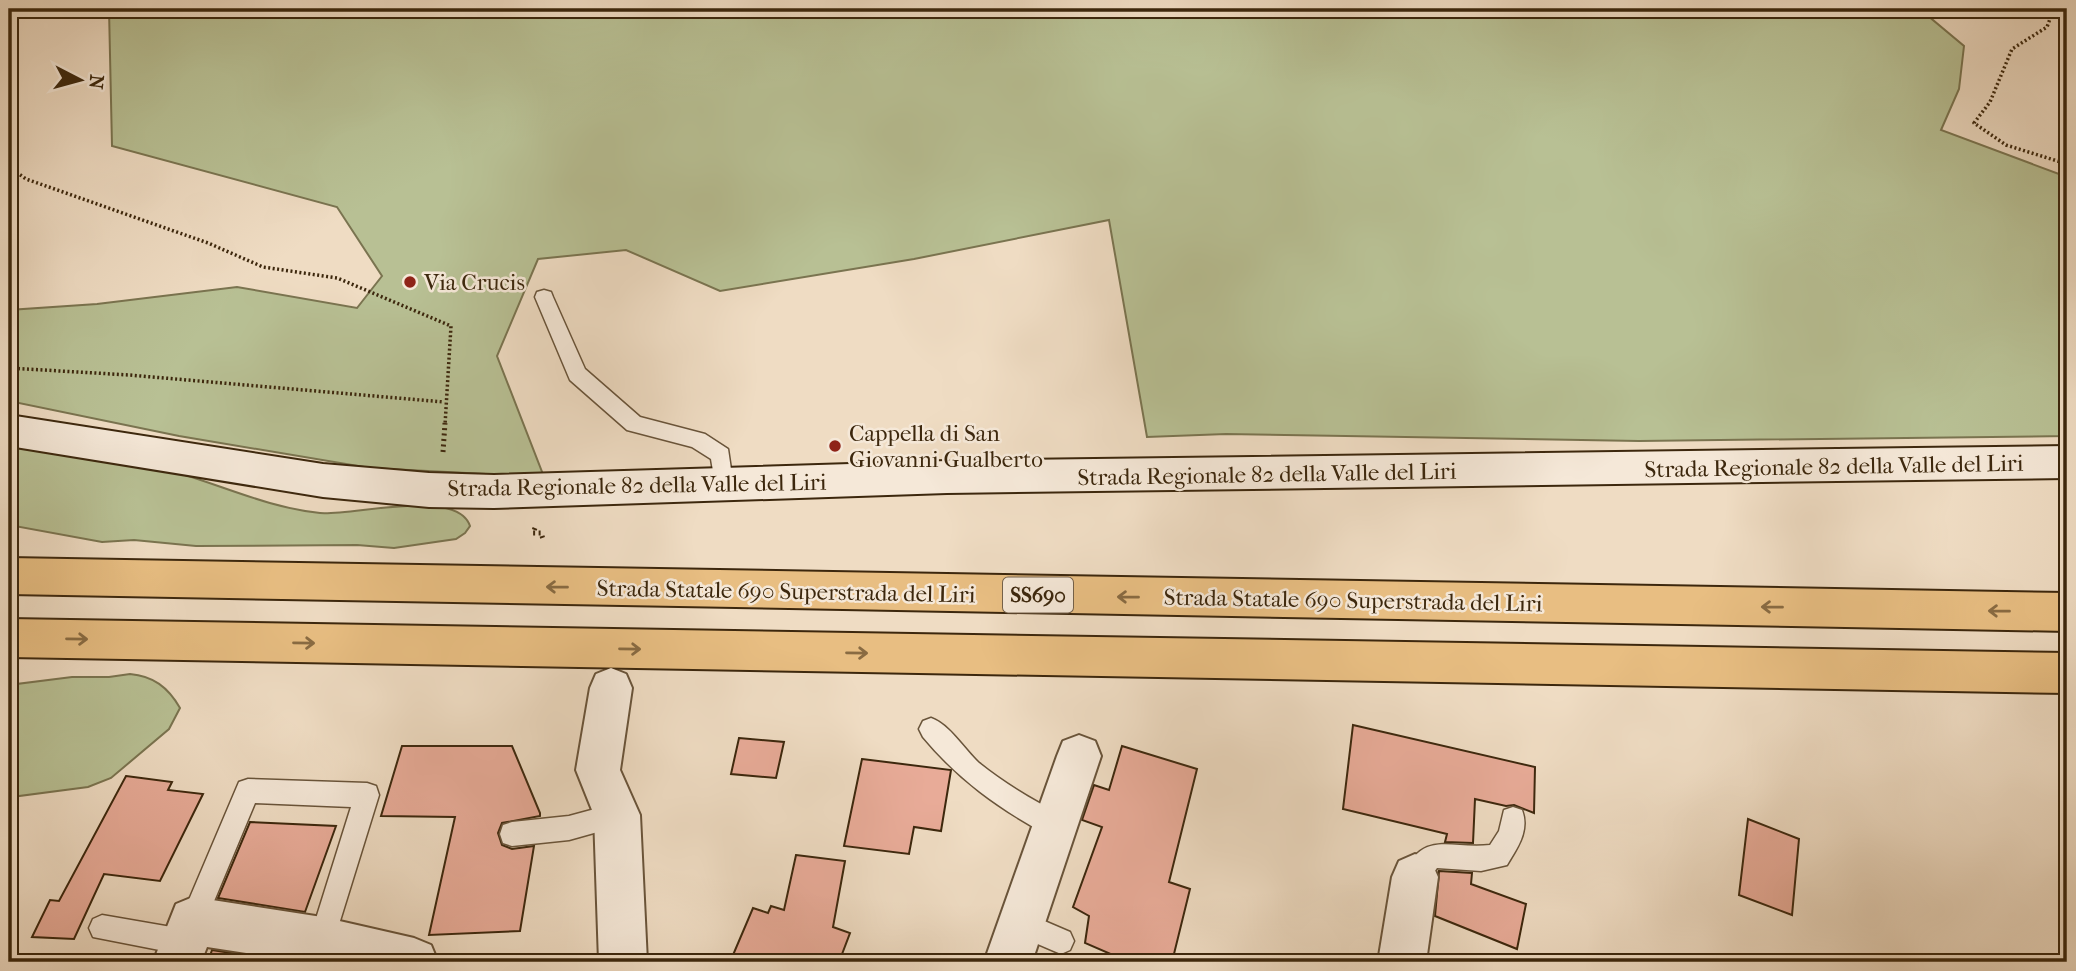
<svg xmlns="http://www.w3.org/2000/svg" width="2076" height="971" viewBox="0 0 2076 971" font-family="'IM FELL French Canon',serif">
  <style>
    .green { fill: #b8c094; stroke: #7a7450; stroke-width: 2 }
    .building { fill: #e8ab98; stroke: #3c270d; stroke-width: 2 }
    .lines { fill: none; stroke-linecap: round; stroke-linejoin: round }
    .lane-casing { stroke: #69543a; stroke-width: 3 }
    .street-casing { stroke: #69543a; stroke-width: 4 }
    .secondary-casing { stroke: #3c270d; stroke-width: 4 }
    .highway-casing { stroke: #3c270d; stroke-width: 4 }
    .path-far1 { stroke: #3c270d; stroke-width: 3.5; stroke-dasharray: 2 2.5; stroke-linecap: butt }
    .path { stroke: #3c270d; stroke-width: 5; stroke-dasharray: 2 3.5; stroke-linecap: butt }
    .lane { fill: #f5e8d8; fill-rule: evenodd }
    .street { fill: #f5e8d8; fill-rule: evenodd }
    .secondary { fill: #f5e8d8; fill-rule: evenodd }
    .highway { fill: #e8be82; fill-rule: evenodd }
    .oneway { stroke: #896b42 }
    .poi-dot { fill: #8f2418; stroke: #f5e8d8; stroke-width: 2.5 }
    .labels { text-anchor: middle; stroke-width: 5; stroke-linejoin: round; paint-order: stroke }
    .shield { fill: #f5e8d8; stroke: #74614a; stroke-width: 2 }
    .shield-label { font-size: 21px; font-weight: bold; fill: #3c270d }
    .poi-label { font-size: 23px; fill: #3c270d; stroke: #f5e8d8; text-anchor: start }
    .street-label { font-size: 23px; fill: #3c270d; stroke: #f5e8d8 }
  </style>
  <rect width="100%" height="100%" fill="#efdcc3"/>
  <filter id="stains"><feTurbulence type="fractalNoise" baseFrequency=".00286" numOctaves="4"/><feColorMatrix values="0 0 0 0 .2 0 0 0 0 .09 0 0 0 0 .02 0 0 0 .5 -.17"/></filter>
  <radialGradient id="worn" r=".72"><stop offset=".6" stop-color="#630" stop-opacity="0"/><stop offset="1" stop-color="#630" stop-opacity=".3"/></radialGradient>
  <g class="green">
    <polygon points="109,9 1928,9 1927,15 1964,46 1959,89 1941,130 2067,177 2067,436 1639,441 1226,434 1147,437 1109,220 914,259 720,291 626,250 538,259 497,356 544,477 370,468 179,436 9,401 9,310 97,304 237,287 357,308 382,276 337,207 112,146"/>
    <path d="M9,446C67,450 125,458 182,474C228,488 271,508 320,513C353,516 457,487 470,526L465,533L456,539L394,548L357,545L196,546L134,540L102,542L9,525Z"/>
    <path d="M130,674C153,676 168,687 180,708L169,729L111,778L88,787L12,797L9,815V685L72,677H109Z"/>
  </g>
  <g class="building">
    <polygon points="1353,725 1535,767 1534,813 1514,805 1506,806 1475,799 1473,843 1445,842 1447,834 1343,809"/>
    <polygon points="739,738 784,742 776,778 731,774"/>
    <polygon points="402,746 512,746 540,813 540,816 502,823 498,833 502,845 512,849 534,846 520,931 429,935 455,817 381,816"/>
    <polygon points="1122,746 1197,769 1169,882 1190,889 1172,962 1129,962 1085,943 1089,916 1073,907 1102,827 1082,820 1094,785 1109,790"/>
    <polygon points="862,759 951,770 941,831 914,827 909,854 844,846"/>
    <polygon points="126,776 172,782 168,790 203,794 160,881 104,874 74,939 32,937 50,900 59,901"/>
    <polygon points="1748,819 1799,839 1792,915 1739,895"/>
    <polygon points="250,822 336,826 305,912 218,898"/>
    <polygon points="796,855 845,861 833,927 850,933 839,962 730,962 753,908 768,913 771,906 784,910"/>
    <polygon points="1439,871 1472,873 1471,884 1526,904 1517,949 1435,916"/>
    <polygon points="212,950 287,962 208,962"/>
  </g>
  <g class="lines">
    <g class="lane-casing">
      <g id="lane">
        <polygon points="544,290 551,292 553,297 585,369 640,417 705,434 728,449 733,483 730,489 723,492 716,489 711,459 692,447 627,430 570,380 535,297 537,292"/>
        <path d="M931,718C950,725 964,749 979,763C1005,784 1034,801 1064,816L1067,825L1064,834L1055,837L1046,834C998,808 958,779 923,737L919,729L923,721Z"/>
        <polygon points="248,779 367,783 376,786 379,795 331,950 322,954 313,950 309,941 351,807 255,803 202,930 194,933 198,942 194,951 185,955 93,937 89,928 93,919 102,915 183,929 180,921 239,782"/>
        <polygon points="617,803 626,806 629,815 626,824 569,840 512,846 503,843 500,834 503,825 512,822 569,816"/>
        <path d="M1513,807L1522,810C1530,831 1517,848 1507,865L1481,871L1437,868L1424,886L1415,890L1406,886L1402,877C1423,828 1450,850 1490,845L1499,831L1504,810Z"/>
        <polygon points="1021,911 1070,932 1074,941 1070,950 1061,954 1012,933 1008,924 1012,915"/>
      </g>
    </g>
    <g class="street-casing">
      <g id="street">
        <polygon points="611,668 626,674 632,688 620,770 640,815 647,962 599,962 594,815 576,770 590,688 596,674"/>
        <polygon points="1079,735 1095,741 1101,756 1032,962 984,962 1057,756 1063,741"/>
        <polygon points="1415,854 1431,861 1438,877 1426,962 1378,962 1392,877 1399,861"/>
        <polygon points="193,897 322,917 414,938 431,945 438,962 306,962 207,947 201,962 153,962 176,904"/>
      </g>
    </g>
    <g class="secondary-casing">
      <polygon id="secondary" points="9,415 323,464 429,473 494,475 947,461 2067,446 2067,478 947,493 494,508 429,507 323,497 9,446"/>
    </g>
    <g class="highway-casing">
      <g id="highway">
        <polygon points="9,558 2067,593 2067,631 9,594"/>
        <polygon points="9,619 2067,653 2067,693 9,657"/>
      </g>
    </g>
    <g class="path-far1">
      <polyline points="2051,16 2047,27 2012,49 1990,102 1974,123 2006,145 2067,164"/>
      <polyline points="9,167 26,179 208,243 263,267 337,278 451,326 445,425"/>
      <polyline points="9,368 129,375 444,402"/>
    </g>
    <g class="path">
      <polyline points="443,452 445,423"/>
      <polyline points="535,528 533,533 541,533 543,539"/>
    </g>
    <use href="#lane" class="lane"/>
    <use href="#street" class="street"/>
    <use href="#secondary" class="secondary"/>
    <use href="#highway" class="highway"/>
  </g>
  <defs><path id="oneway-shaft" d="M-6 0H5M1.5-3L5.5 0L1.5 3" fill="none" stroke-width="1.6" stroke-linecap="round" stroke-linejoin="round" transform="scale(1.75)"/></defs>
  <g class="oneway">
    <use href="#oneway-shaft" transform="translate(557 587) rotate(-179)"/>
    <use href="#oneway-shaft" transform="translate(1128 597) rotate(-179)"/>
    <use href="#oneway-shaft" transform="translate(1772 607) rotate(-179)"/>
    <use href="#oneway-shaft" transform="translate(1999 611) rotate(-179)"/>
    <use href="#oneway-shaft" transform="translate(77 639) rotate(1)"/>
    <use href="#oneway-shaft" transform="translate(304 643) rotate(1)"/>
    <use href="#oneway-shaft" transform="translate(630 649) rotate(1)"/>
    <use href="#oneway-shaft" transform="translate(857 653) rotate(1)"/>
  </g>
  <g class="poi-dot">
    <circle cx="410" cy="282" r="7"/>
    <circle cx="835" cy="446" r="7"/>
  </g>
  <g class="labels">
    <rect class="shield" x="1003" y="577.5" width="70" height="35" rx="5"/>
    <g class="shield-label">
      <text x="1038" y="602">SS690</text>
    </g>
    <g class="poi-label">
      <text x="424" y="290">Via Crucis</text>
      <text x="849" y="441">Cappella di San<tspan x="849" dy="26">Giovanni Gualberto</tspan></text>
    </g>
    <g class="street-label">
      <text transform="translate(1834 466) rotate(-1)" y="8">Strada Regionale 82 della Valle del Liri</text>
      <text transform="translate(1267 474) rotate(-1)" y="8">Strada Regionale 82 della Valle del Liri</text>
      <text transform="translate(637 485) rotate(-1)" y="8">Strada Regionale 82 della Valle del Liri</text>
      <text transform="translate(786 591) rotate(1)" y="8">Strada Statale 690 Superstrada del Liri</text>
      <text transform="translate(1353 600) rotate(1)" y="8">Strada Statale 690 Superstrada del Liri</text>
    </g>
  </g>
  <rect width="2076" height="971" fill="none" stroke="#efdcc3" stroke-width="35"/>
  <rect x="10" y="10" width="2055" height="950" fill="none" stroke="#3c270d" stroke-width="3.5"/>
  <rect x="18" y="18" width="2041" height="936" fill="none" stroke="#3c270d" stroke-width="2"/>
  <g transform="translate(80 80) rotate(96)" stroke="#f5e8d8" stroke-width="5" paint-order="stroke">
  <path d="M0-5L12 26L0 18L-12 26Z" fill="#3c270d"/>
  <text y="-10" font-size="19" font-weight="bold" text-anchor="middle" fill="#3c270d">N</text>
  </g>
  <rect width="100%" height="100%" filter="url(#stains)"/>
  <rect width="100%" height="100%" fill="url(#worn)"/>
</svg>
